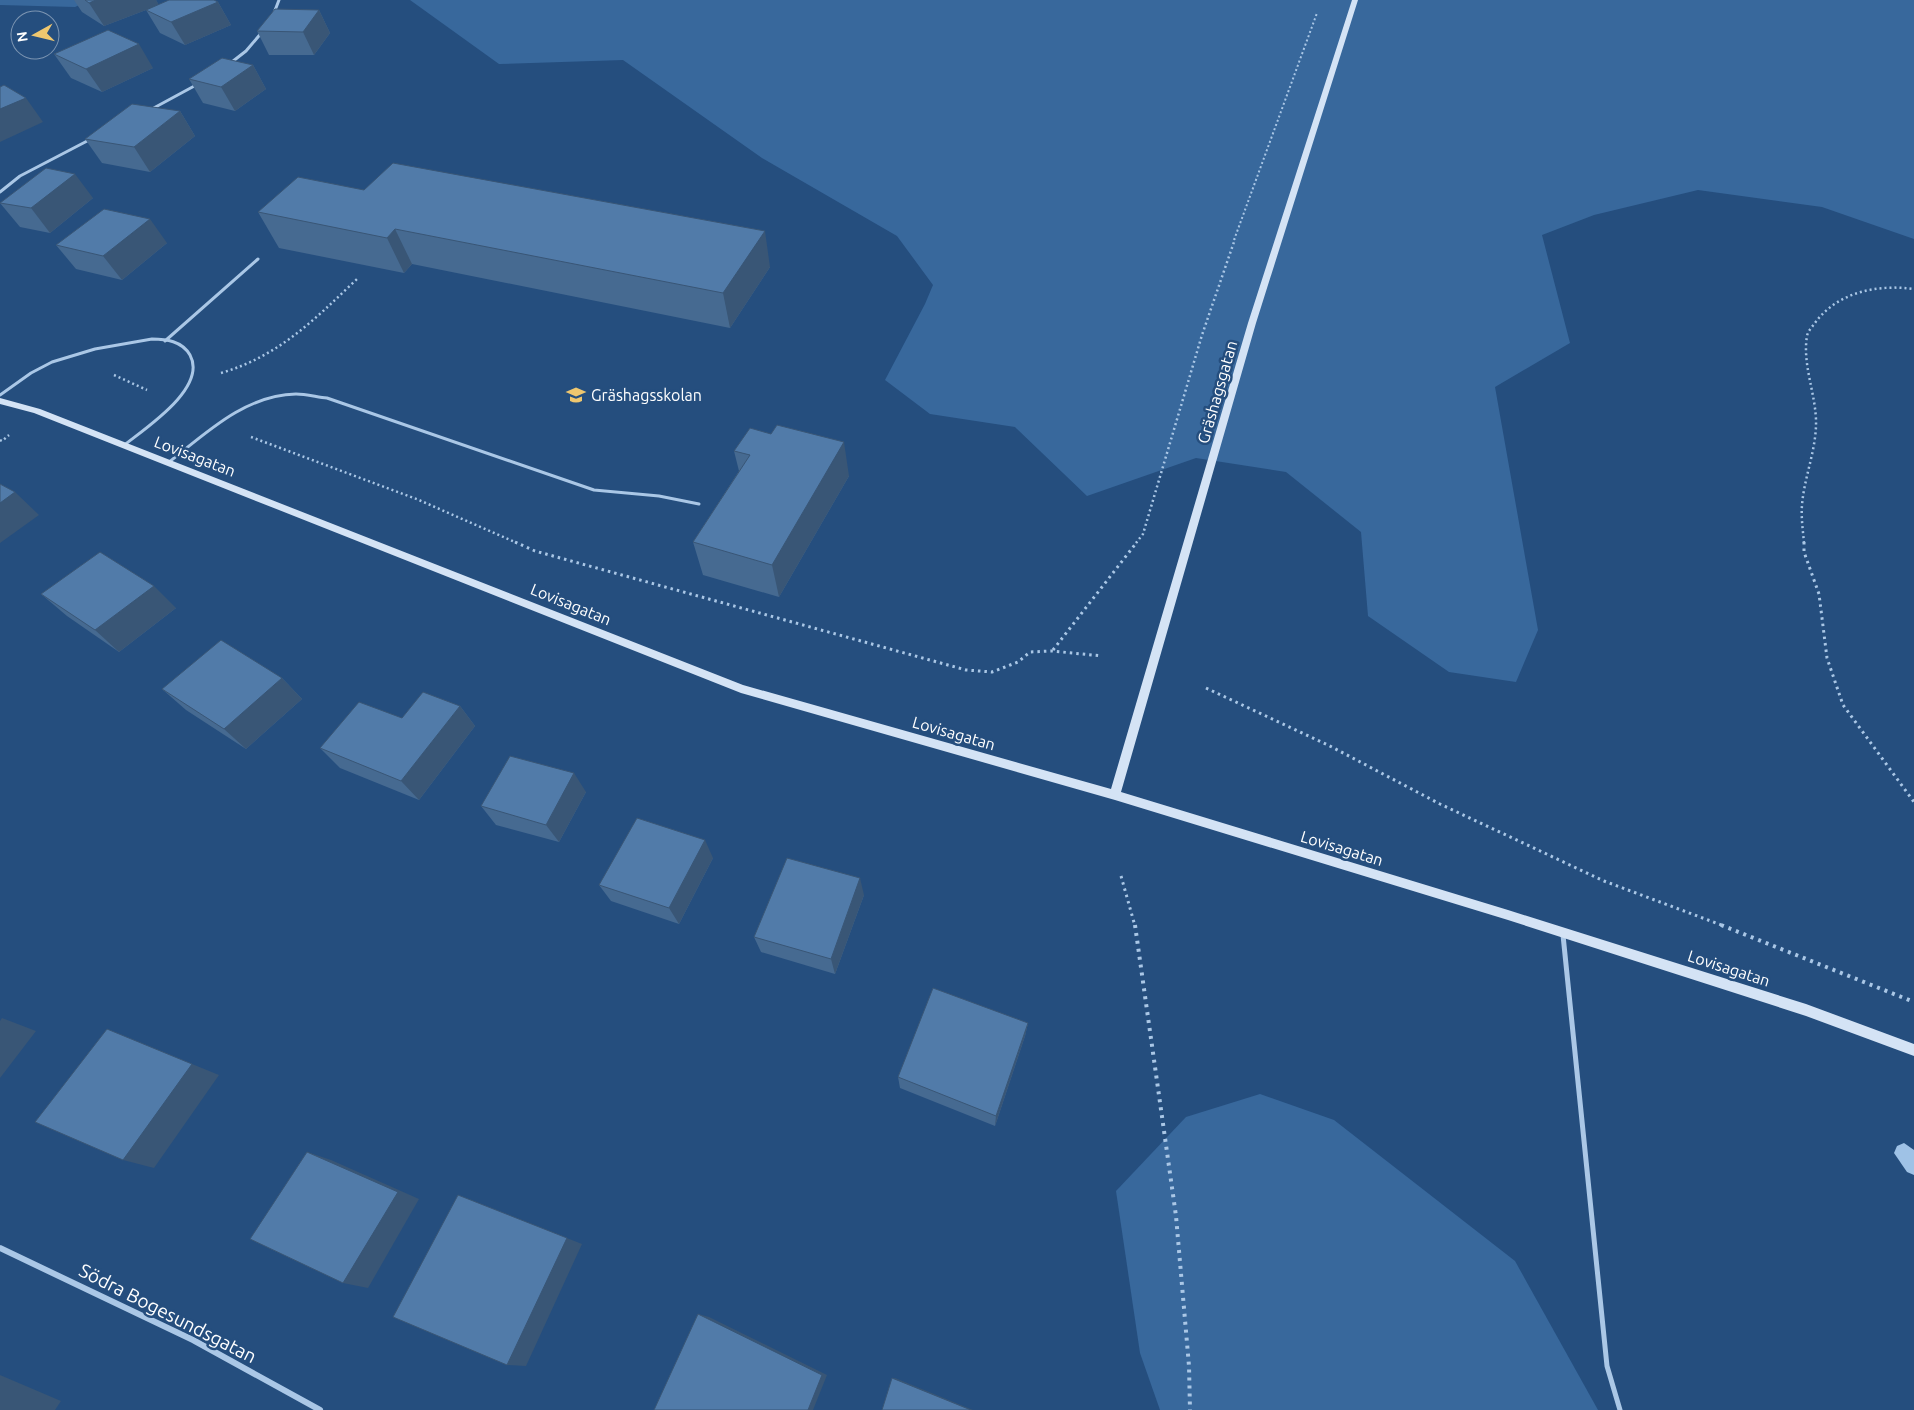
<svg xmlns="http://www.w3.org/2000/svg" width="1914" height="1410" viewBox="0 0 1914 1410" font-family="Ubuntu,sans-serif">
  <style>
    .green { fill: #38689c }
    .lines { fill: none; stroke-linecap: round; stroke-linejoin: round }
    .stream { fill: #9fc2e6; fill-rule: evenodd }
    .path-far3 { stroke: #aac7e6; stroke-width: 2; stroke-dasharray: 2 2.5; stroke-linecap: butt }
    .path-far2 { stroke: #aac7e6; stroke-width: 2.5; stroke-dasharray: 2 3; stroke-linecap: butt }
    .path-far1 { stroke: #aac7e6; stroke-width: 3; stroke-dasharray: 2.5 4; stroke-linecap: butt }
    .path { stroke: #aac7e6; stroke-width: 4; stroke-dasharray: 3 5; stroke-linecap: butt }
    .lane-far1 { stroke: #aac7e6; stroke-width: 3 }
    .lane { stroke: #aac7e6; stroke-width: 5 }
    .street-far1 { stroke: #aac7e6; stroke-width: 3 }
    .street { stroke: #aac7e6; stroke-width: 6 }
    .secondary { fill: #d4e3f5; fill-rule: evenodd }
    .wall { fill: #466a91 }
    .shaded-wall { fill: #395676 }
    .building { fill: #517ba9; stroke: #395676 }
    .labels { text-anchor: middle; stroke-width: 5; stroke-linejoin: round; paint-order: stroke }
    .street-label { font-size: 16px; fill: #fff; stroke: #254e7e }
    .poi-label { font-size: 16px; fill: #fff; stroke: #254e7e; text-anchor: start }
    .near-street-label { font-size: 19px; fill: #fff; stroke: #254e7e }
  </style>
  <rect width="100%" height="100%" fill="#254e7e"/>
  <g class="green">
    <polygon points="0,0 90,0 75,7 0,5"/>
    <polygon points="410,0 1914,0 1914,239 1822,207 1698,190 1594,215 1542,235 1570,343 1495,387 1538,630 1516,682 1449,672 1368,616 1361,532 1286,472 1196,458 1087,496 1015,427 930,414 885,380 925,304 933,285 897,236 762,158 623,60 499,64"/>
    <polygon points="1260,1094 1334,1120 1515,1261 1598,1410 1160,1410 1140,1353 1116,1191 1186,1117"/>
  </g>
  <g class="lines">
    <polygon class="stream" points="1904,1143 1914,1150 1914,1175 1907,1172 1894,1153 1897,1146"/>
    <polyline class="path-far3" points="1234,240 1317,13"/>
    <g class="path-far2">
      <path d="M221,373C279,356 314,320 357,279"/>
      <polyline points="114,375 147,390"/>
      <polyline points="251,437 419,500 517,543"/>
      <polyline points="0,440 2,441 9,435"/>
      <polyline points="1136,543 1143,534 1202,335 1235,239"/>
      <path d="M1804,543C1803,531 1801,518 1802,505C1804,479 1815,453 1816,426C1817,396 1802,366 1807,336C1808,331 1812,327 1815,323C1837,292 1878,284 1914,289"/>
    </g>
    <g class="path-far1">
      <polyline points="515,542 535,551 966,670 992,672 1018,662 1030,652 1052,651 1102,656"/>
      <polyline points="1804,542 1804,552 1819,594 1827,658 1843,705 1914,802"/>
      <polyline points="1053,650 1137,542"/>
      <polyline points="1206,688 1328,745 1440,804 1604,881 1724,926"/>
      <polyline points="1121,876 1135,926"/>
    </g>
    <g class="path">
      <polyline points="1135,925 1176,1216 1189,1366 1190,1410"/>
      <polyline points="1721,925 1914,1002"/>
    </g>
    <g class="lane-far1">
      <polyline points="165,341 258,259"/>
      <path d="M0,395L31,373L52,362L95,349L152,339C166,339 182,341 190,355C208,388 144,429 123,446"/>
      <path d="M168,463C206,433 245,395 296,394C306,394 317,397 327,398L594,490L659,496L699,504"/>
    </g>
    <polyline class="lane" points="1563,935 1607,1366 1620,1410"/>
    <g class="street-far1">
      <polyline points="274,13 279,0"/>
      <polyline points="228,65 246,51 263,31"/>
      <polyline points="150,110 198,84"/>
      <polyline points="0,192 20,176 91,139"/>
    </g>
    <polyline class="street" points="0,1248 193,1340 320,1410"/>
    <polygon class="secondary" points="1352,0 1358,0 1256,323 1121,792 1508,910 1806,1004 1914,1044 1914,1056 1806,1016 1508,920 1115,800 741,693 34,413 0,404 0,398 40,409 743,685 1111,789 1248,323"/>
  </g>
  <g class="wall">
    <polygon points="74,0 156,0 158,4 218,2 231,25 185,45 160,33 146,10 104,26 82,12"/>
    <polygon points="319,10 330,33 314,55 269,55 257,31"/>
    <polygon points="54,54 153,68 102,92 71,78"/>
    <polygon points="253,65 266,89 235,111 203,103 189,79"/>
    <polygon points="180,111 195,136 150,172 102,163 85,139"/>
    <polygon points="93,198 50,233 20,227 0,203"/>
    <polygon points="258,212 770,267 730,328 412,264 404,273 279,248"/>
    <polygon points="167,243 122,280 76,269 56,245"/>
    <polygon points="734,451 849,476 779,597 703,575 693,542 739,471"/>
    <polygon points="41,594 176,608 119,652 67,616"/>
    <polygon points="282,678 302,699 246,749 186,710 162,689"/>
    <polygon points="460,706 475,726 419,800 340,768 320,748 402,718"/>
    <polygon points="586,792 559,842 496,825 481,806"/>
    <polygon points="713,858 679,924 611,901 599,885"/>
    <polygon points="864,895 835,974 761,952 754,937"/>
    <polygon points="1028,1023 1025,1036 995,1126 900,1088 898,1077"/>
  </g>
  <g class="shaded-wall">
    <polygon points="96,0 156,0 159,5 104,26 89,3"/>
    <polygon points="218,2 231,25 185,45 171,22"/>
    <polygon points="319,10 330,33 314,55 303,32"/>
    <polygon points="139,44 153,68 102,92 86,69"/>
    <polygon points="253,65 266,89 235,111 221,87"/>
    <polygon points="26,98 43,122 0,142 0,109"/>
    <polygon points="180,111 195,136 150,172 134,147"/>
    <polygon points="75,174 93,198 50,233 31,208"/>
    <polygon points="150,219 167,243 122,280 103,256"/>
    <polygon points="395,229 412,264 404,273 387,238"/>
    <polygon points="765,231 770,267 730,328 723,293"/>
    <polygon points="844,442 849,476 779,597 772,565"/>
    <polygon points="15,492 39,515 0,543 0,503"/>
    <polygon points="154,586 176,608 119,652 95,630"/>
    <polygon points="282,678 302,699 246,749 224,729"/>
    <polygon points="460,706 475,726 419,800 401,781"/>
    <polygon points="574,773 586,792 559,842 546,825"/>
    <polygon points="705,840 713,858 679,924 669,908"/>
    <polygon points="860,878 864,895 835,974 831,959"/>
    <polygon points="2,1018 36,1031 0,1078 0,1021"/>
    <polygon points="1028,1023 1025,1036 995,1126 996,1116"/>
    <polygon points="192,1064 219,1075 154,1168 123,1160"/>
    <polygon points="307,1152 331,1160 419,1199 368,1288 343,1283"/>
    <polygon points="458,1195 582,1244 526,1366 507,1365"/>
    <polygon points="698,1314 709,1317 827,1375 813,1410 808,1410"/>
    <polygon points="0,1375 61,1401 55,1410 0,1410"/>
    <polygon points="892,1378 895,1378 973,1410 971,1410"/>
  </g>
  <g class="building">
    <polygon points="85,0 96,0 89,3"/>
    <polygon points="169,0 214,0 218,2 171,22 146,10"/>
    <polygon points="275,9 319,10 303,32 257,31"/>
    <polygon points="108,30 139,44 86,69 54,54"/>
    <polygon points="222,58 253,65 221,87 189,79"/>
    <polygon points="4,85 26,98 0,109 0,87"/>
    <polygon points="132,104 180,111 134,147 85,139"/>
    <polygon points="393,163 765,231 723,293 395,229 387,238 258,212 298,177 364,190"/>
    <polygon points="46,168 75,174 31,208 0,203"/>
    <polygon points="104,209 150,219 103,256 56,245"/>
    <polygon points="777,425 844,442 772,565 693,542 750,455 734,451 750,428 771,434"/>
    <polygon points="0,484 15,492 0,503"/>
    <polygon points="100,552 154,586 95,630 41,594"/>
    <polygon points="221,640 282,678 224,729 162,689"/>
    <polygon points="423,692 460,706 401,781 320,748 359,702 402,718"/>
    <polygon points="510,756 574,773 546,825 481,806"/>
    <polygon points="637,818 705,840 669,908 599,885"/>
    <polygon points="787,858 860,878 831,959 754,937"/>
    <polygon points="933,988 1028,1023 996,1116 898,1077"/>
    <polygon points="107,1029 192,1064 123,1160 35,1122"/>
    <polygon points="307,1152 398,1192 343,1283 250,1239"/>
    <polygon points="458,1195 567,1238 507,1365 393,1317"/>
    <polygon points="698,1314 822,1375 808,1410 654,1410"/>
    <polygon points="892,1378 971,1410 882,1410"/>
  </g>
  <defs>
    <g id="school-bare" transform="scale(1.5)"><path d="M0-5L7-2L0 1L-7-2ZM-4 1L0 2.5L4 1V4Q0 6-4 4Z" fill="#efc76f" stroke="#254e7e" stroke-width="2.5" paint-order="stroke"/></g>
  </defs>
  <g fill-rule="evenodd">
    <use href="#school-bare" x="576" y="395"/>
  </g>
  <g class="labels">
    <g class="street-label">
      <text transform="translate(1217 392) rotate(-74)" y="6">Gräshagsgatan</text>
      <text transform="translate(195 456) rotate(21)" y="6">Lovisagatan</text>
      <text transform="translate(571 604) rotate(22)" y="6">Lovisagatan</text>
      <text transform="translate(954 733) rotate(16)" y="6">Lovisagatan</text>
      <text transform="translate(1342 848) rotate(17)" y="6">Lovisagatan</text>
      <text transform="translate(1729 968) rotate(18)" y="6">Lovisagatan</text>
    </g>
    <g class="poi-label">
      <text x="591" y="401">Gräshagsskolan</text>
    </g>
    <g class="near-street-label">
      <text transform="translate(168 1313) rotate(27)" y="7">Södra Bogesundsgatan</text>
    </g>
  </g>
  <g transform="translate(35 35) rotate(262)"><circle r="24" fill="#254e7e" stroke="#7c95b2"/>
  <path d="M0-4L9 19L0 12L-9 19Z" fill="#efc76f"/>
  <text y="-8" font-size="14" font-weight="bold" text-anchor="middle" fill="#ffffff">N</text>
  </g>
</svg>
